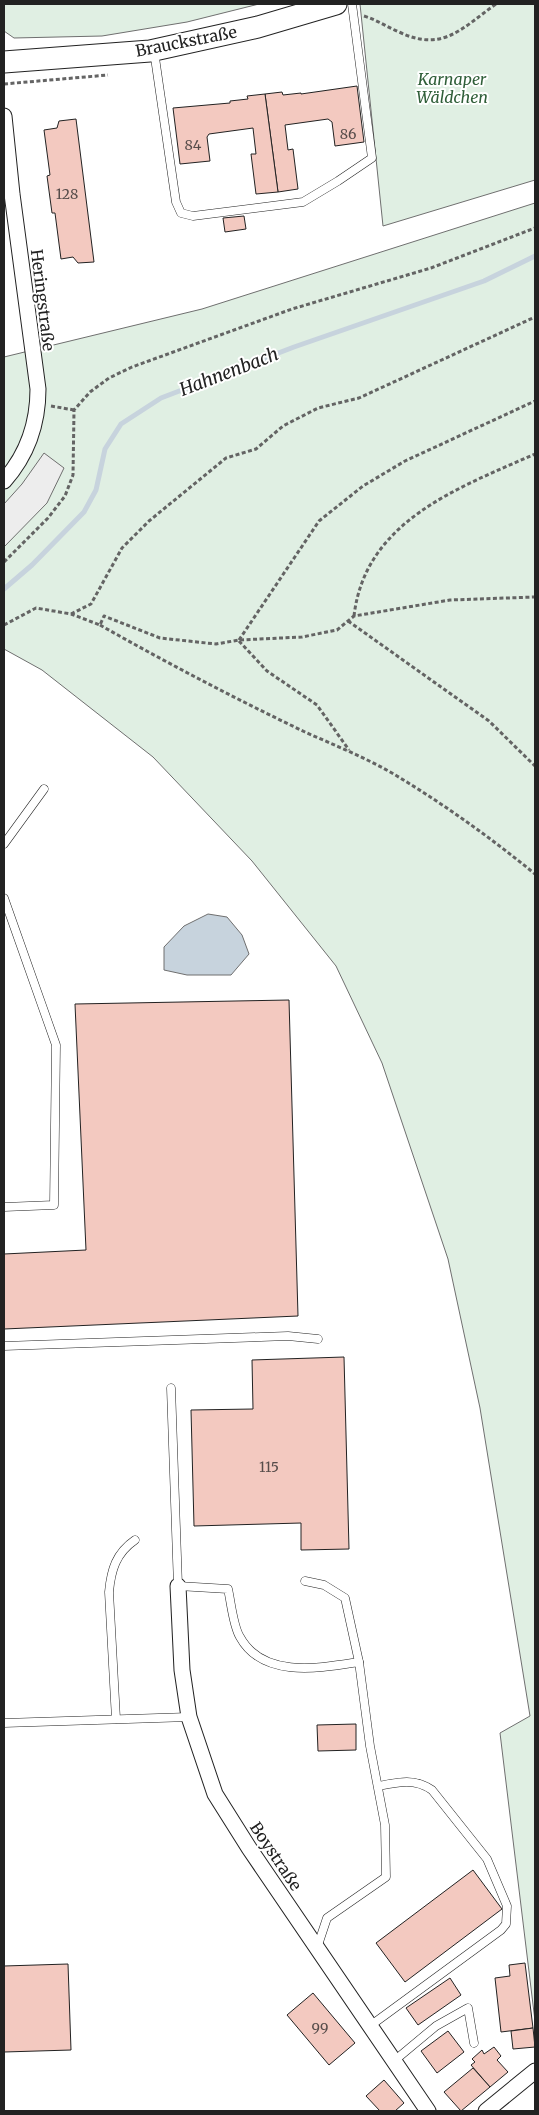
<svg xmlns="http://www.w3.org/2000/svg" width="539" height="2115" viewBox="0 0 539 2115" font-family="Merriweather,serif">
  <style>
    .green { fill: #e0efe3; stroke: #6f6f6f }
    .parking { fill: #ededed; stroke: #6f6f6f }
    .water { fill: #c7d3dd; stroke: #6f6f6f }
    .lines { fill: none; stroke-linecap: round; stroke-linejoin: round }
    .stream { stroke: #c7d3dd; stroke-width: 5 }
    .building { fill: #f3c9c0; stroke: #222 }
    .service-casing { stroke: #222; stroke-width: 9 }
    .minor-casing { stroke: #222; stroke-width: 17 }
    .secondary-casing { stroke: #222; stroke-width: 23 }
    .path { stroke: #646464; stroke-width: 3; stroke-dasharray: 4 2.5; stroke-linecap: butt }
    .service { stroke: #fff; stroke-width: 8 }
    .minor { stroke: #fff; stroke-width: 15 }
    .secondary { stroke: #fff; stroke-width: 21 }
    .labels { text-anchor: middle; stroke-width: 4; stroke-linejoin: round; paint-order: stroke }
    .number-label { font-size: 14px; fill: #564c4a }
    .street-label { font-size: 16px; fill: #222; stroke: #fff }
    .park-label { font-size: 16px; font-style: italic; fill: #2f5e38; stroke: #fff }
    .water-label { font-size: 18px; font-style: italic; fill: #222; stroke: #fff }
  </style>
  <rect width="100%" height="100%" fill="#fff"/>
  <g class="green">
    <polygon points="4,4 259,4 187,22 102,36 14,38 4,31"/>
    <polygon points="360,4 535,4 535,180 383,226"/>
    <polygon points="535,203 535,2021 500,1733 530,1716 480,1408 448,1259 382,1063 336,966 252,861 153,757 42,670 4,649 4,357 202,309"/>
  </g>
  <polygon class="parking" points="44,453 64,468 47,503 4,547 4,504 22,484"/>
  <polygon class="water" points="208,914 227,917 242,935 249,954 231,975 187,975 164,970 164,947 184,926"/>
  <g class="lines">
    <polyline class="stream" points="4,589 32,565 84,512 96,490 105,449 121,424 161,398 294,347 484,281 535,256"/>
  </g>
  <g class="building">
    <polygon points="357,86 364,142 335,146 332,122 328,119 285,125 288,150 293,149 298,189 278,192 265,94 282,92 283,95 301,93 301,94"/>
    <polygon points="265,94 278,192 256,194 251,154 256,154 253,128 209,134 207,137 210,161 180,164 173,108 230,103 230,101 248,99 247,96"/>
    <polygon points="76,119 94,262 78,263 73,257 61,259 55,213 52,213 47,176 50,175 44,130 57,128 59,121"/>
    <polygon points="244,216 246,229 225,232 223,218"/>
    <polygon points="289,1000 298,1316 4,1329 4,1254 86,1250 75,1004"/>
    <polygon points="344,1357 349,1549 301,1550 301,1523 194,1526 191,1410 253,1409 252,1360"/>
    <polygon points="356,1724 356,1750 318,1751 317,1725"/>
    <polygon points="473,1870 502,1909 405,1982 376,1943"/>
    <polygon points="525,1963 533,2028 501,2032 495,1978 510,1976 509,1965"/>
    <polygon points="68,1964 71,2050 4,2052 4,1966"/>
    <polygon points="450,1978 461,1995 418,2025 406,2008"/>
    <polygon points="313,1993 355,2043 329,2065 287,2015"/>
    <polygon points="533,2028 535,2047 513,2049 511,2031"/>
    <polygon points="448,2031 464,2052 437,2073 421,2051"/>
    <polygon points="494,2047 501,2056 497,2060 508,2072 490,2087 471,2065 475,2062 472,2059 482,2050 484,2054"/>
    <polygon points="473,2068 490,2087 461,2111 444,2092"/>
    <polygon points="384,2080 404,2103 395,2111 380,2111 366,2096"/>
  </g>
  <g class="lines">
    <g class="service-casing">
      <g id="service">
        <polyline points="154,51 176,202 181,213 193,216 303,202 338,181 372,158 352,4"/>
        <polyline points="4,844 44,789"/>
        <polyline points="4,898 56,1045 54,1205 4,1207"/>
        <polyline points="4,1346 288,1336 318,1339"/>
        <path d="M171,1388L178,1586L228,1589C231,1602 233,1626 240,1637C263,1679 320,1668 359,1662L370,1746L385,1825L386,1877L327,1918L317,1948"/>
        <polyline points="305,1581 324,1585 345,1598 359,1662"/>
        <path d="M116,1719L109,1592C111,1570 116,1553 135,1540"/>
        <polyline points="4,1723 189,1717"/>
        <path d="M370,2026L501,1930L506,1924L507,1906L487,1859L432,1790C415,1778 398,1782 379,1786"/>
        <polyline points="394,2061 436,2026 468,2008 474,2043"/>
      </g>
    </g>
    <g class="minor-casing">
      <g id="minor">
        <path d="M4,116L12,194L38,389C38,424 28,454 4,481"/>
        <polyline points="178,1586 182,1670 189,1717 215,1794 249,1848 428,2111"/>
        <polyline points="486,2111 535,2071"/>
      </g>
    </g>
    <g class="secondary-casing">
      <polyline id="secondary" points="4,62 150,51 258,27 336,4"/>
    </g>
    <g class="path">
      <path d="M364,16C377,20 387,27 399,32C443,53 462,28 496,4"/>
      <polyline points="4,84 108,75"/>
      <polyline points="51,406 74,410"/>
      <polyline points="4,562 48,518 65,496 73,475 74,410 90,392 109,378 132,367 292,309 431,268 535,228"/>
      <polyline points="71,614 91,604 122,548 149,521 226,458 256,449 283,426 318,408 359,398 535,317"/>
      <path d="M354,616C365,521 458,488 535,454"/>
      <polyline points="348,621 489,721 535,766"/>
      <polyline points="4,625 36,608 71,614 100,625 104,616 160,638 216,644 239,640 302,637 337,630 354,616 450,600 535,597"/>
      <path d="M100,625C167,663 236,699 305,732C336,746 367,758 397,776C445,805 491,838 535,874"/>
      <polyline points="239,640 319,521 363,486 405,461 535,401"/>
      <polyline points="239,641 267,671 317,705 349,750"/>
    </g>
    <use href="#service" class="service"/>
    <use href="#minor" class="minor"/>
    <use href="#secondary" class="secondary"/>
  </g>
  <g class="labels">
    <g class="number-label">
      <text x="348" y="139">86</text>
      <text x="193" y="150">84</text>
      <text x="67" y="199">128</text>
      <text x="269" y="1472">115</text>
      <text x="320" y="2033">99</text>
    </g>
    <g class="street-label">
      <text transform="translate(186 41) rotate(-11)" y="6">Brauckstraße</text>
      <text transform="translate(43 300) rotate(83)" y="6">Heringstraße</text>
      <text transform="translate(276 1856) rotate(56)" y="6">Boystraße</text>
    </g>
    <g class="park-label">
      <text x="452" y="85">Karnaper<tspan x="452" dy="18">Wäldchen</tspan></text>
    </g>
    <g class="water-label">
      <text transform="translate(229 372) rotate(-21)" y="6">Hahnenbach</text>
    </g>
  </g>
  <rect width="539" height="2115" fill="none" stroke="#222222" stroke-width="10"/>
</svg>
